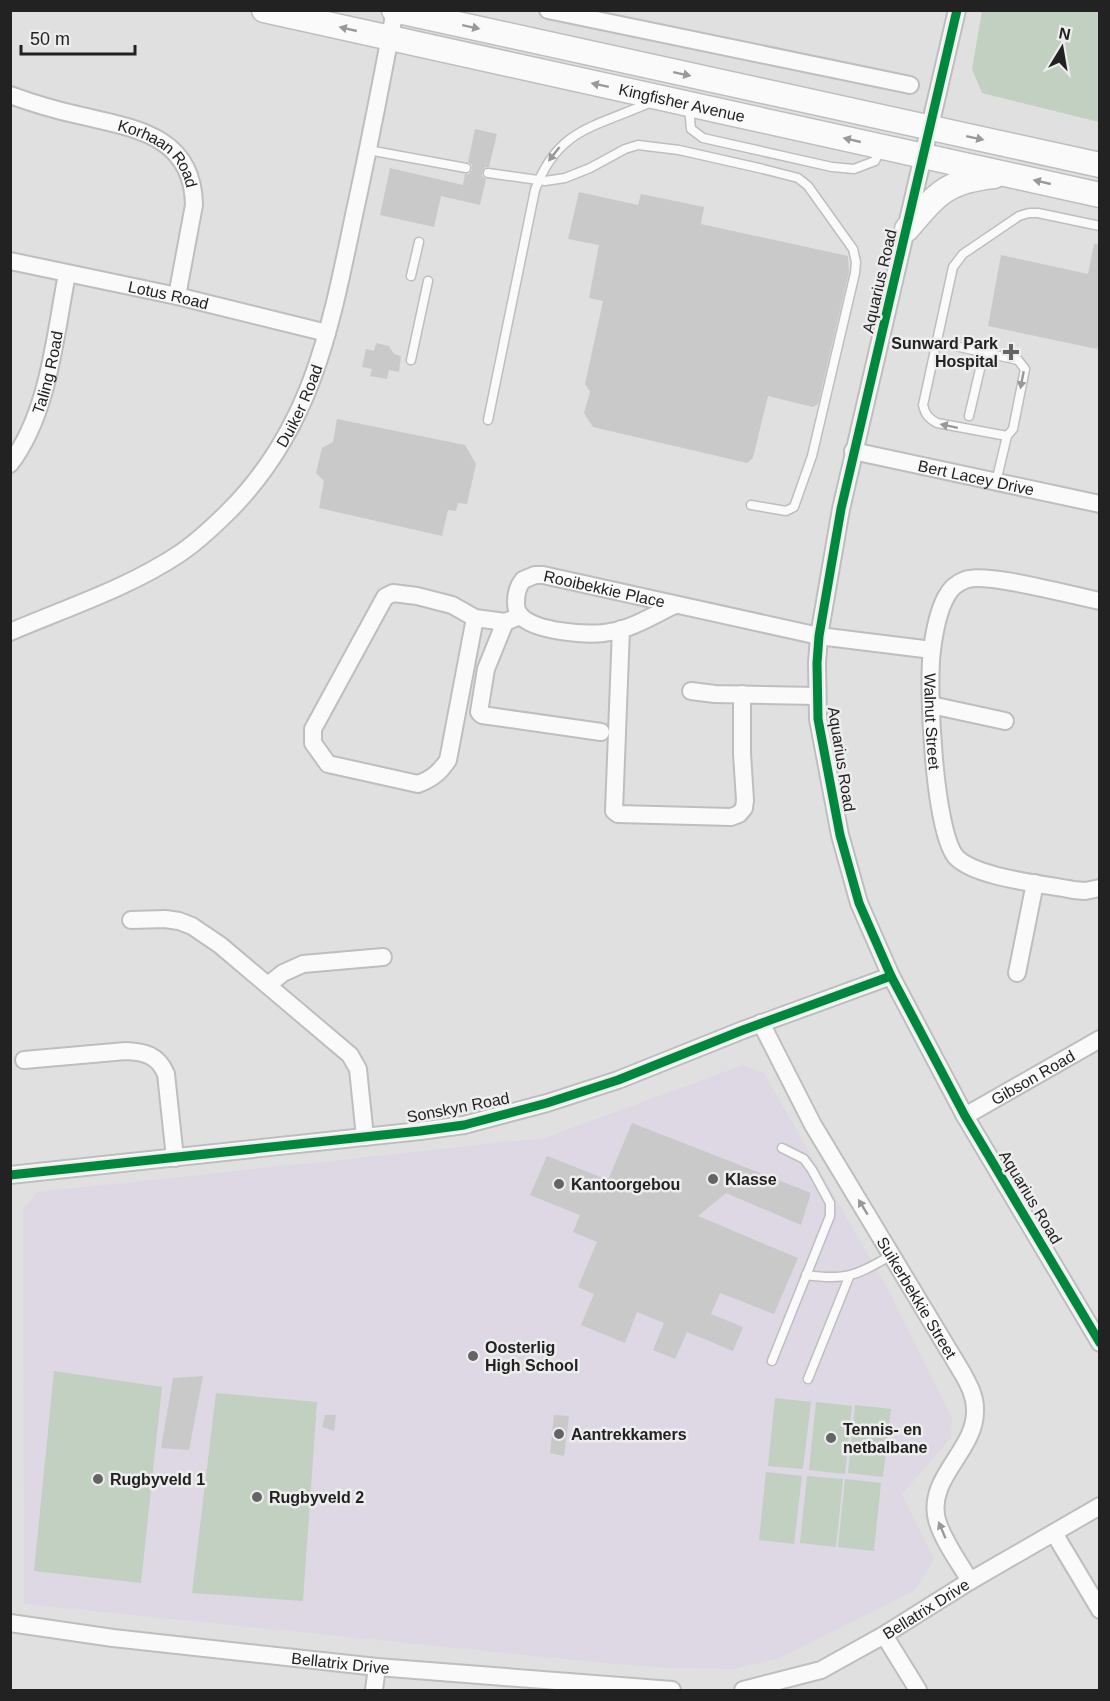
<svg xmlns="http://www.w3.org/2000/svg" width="1110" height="1701" viewBox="0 0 1110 1701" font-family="Helvetica,sans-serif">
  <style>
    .education { fill: #ddd8e3 }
    .park { fill: #c1d0c1 }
    .building { fill: #c9c9c9 }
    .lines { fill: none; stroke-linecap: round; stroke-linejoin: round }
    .lane-casing { stroke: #bebebf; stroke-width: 11 }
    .street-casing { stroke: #bebebf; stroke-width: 20 }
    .secondary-casing { stroke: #bebebf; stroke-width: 27 }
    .lane { stroke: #fafafa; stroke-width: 8 }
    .street { stroke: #fafafa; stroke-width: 16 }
    .secondary { stroke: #fafafa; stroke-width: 24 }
    .cycleway-casing { stroke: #ededee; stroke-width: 13 }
    .cycleway { stroke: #00873e; stroke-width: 9 }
    .oneway { fill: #999 }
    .poi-dot { fill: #646464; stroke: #ededee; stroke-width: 2 }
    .labels { text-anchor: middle; stroke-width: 5; stroke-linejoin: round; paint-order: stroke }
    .street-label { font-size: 16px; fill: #222; stroke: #ededee }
    .poi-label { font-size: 16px; font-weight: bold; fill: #222; stroke: #ededee; text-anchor: start }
  </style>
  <rect width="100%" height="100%" fill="#e0e0e0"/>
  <polygon class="education" points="743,1065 764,1073 890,1293 952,1418 951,1438 902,1494 934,1559 915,1590 781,1658 733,1669 669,1668 603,1663 24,1604 23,1209 37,1192 544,1138"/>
  <g class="park">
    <polygon points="982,11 1099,11 1099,122 982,93 972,69"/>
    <polygon points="54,1371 162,1387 141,1583 34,1571"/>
    <polygon points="216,1393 317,1402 303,1601 192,1593"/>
    <polygon points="775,1398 811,1402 803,1469 768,1466"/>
    <polygon points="816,1402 852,1406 845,1474 809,1470"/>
    <polygon points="855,1405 891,1409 883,1477 848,1473"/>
    <polygon points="766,1472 802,1476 794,1544 759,1540"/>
    <polygon points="807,1476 843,1479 836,1547 800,1543"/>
    <polygon points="845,1479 881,1483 874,1551 838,1547"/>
  </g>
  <g class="building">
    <polygon points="475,129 497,134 489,167 485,167 482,172 482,176 486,179 480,205 441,196 434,227 380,215 390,168 463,185 465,174 469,174 472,170 472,165 468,162"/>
    <polygon points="579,192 638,205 641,194 704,207 701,224 848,256 849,272 818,404 813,407 768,396 753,458 747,463 593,427 584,413 590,392 585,384 603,301 589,298 599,245 568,239"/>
    <polygon points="1094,244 1100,244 1100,339 1097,349 988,326 1001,255 1088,274"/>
    <polygon points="376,343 389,346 394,354 401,356 399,372 389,370 387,379 370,376 372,369 362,367 366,349 374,351"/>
    <polygon points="337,419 465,445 476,464 467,504 458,503 456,511 448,510 442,536 319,508 324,481 316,473 322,448 333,442"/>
    <polygon points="632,1123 811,1193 801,1225 726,1193 698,1216 798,1258 774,1314 720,1293 711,1314 743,1327 733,1351 687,1332 675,1359 653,1350 664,1323 637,1312 625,1343 581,1325 594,1294 578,1287 597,1242 573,1232 580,1215 530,1195 547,1156 608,1180"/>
    <polygon points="203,1376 189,1450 161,1448 173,1378"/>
    <polygon points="325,1415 336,1415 334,1431 322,1427"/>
    <polygon points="554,1415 569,1416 564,1456 550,1453"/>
  </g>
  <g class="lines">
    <g class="lane-casing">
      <g id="lane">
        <polyline points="689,108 691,129 703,138 832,167 854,169 875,161 880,150"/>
        <polyline points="368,150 466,168"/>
        <polyline points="488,173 545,181 565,178 590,168 625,149 638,145 679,150 763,169 798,178 808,186 853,249 856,262 855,273 812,456 794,507 786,511 751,505"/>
        <polyline points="411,276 419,242"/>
        <polyline points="937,342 1018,360 1025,369 1013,429 1007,436 996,482"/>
        <polyline points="411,360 428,281"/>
        <polyline points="969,416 984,352"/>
        <path d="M488,420L535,190C558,127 597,127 651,102"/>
        <path d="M1007,436L937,423C928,418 925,414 923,405L953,267L963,254L1019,216L1029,213H1038L1100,226"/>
        <path d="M806,1275C848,1281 856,1275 892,1255"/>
        <polyline points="772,1361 830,1216 830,1203 812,1170 804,1159 782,1148"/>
        <polyline points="808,1379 849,1277"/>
      </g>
    </g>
    <g class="street-casing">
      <g id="street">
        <polyline points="548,10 910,85"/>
        <polyline points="957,10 841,509 819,636 817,663 818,719 840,835 859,903 891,976 965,1116 1100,1343"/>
        <path id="s1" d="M10,95C32,103 55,110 78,115C132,128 193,134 194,205L177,296"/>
        <path id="s2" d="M10,261L177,296L327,333"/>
        <path id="s3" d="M853,451L1100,504"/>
        <path id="s4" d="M10,464C49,413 55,335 67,274"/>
        <path id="s5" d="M1100,601C1074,596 984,571 965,580C957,583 950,589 946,597C938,612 934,634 932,650C927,687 934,831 956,857C976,878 1044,884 1073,890L1085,891L1100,888"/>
        <path id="s6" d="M675,605C655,614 632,629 610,632C591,636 533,632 520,615C517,612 516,606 516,602C516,594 518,586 523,580L535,575H543L819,636L932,650"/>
        <path d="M475,618L448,760C440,772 432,779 418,784L328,764L313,743V729L385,597L393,593L417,596L452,605L475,618L505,622L520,616"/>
        <polyline points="505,622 486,669 479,712 482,715 601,732"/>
        <polyline points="621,629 614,811 618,814 731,817 739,814 744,808 745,800 742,754 742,694"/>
        <path id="s7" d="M10,632C66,608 128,588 179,554C197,542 214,526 230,510C313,426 331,325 354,215C369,147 382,79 395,10"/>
        <polyline points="691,691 715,694 817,696"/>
        <polyline points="931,705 1005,721"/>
        <polyline points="131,920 165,919 179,921 192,926 220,945 350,1055 358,1069 365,1137"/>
        <polyline points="1017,973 1035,883"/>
        <polyline points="268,985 283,973 303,964 383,957"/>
        <path id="s8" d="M761,1023L813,1125L963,1374C969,1385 975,1396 975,1409C977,1450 926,1477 937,1520C943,1541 959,1562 970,1581"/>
        <path d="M24,1060L126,1051C145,1052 158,1055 166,1074L175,1158"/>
        <path id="s9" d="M965,1116L1100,1039"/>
        <polyline points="10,1175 420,1131 464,1125 547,1103 618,1080 743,1030 891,976"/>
        <polyline points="1054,1533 1100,1610"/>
        <path id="s10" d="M10,1623L113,1638L377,1667L672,1690"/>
        <polyline points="884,1635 918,1690"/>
        <polyline points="374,1690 377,1667"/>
        <path id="s11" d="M743,1690L821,1670L884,1635L970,1581L1100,1506"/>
      </g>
    </g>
    <g class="secondary-casing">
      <g id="secondary">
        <path id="s12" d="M264,10L1100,195"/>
        <polyline points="394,10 1100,165"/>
        <path d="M907,229C937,194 946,181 994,176"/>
      </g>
    </g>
    <use href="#lane" class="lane"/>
    <use href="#street" class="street"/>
    <use href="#secondary" class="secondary"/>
    <g class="cycleway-casing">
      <g id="cycleway">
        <polyline points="957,10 841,509 819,636 817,663 818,719 840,835 859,903 891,976 965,1116 1100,1343"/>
        <polyline points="10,1175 420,1131 464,1125 547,1103 618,1080 743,1030 891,976"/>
      </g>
    </g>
    <use href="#cycleway" class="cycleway"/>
  </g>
  <defs><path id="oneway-solid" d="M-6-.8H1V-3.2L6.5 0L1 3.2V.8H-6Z" transform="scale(1.5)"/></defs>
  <g class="oneway">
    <use href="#oneway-solid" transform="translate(471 27) rotate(12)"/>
    <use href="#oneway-solid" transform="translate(348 29) rotate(-167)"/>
    <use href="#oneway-solid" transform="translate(682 74) rotate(12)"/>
    <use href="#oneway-solid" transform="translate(600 85) rotate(-168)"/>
    <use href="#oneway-solid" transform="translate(975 138) rotate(12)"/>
    <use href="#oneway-solid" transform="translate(852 140) rotate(-167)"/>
    <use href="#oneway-solid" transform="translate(554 154) rotate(128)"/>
    <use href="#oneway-solid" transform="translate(1042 182) rotate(-167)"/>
    <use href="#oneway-solid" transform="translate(1022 380) rotate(101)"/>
    <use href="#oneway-solid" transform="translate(949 426) rotate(-168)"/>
    <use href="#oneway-solid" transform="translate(863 1207) rotate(-121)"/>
    <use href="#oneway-solid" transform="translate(942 1530) rotate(-113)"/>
  </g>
  <g class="poi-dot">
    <path d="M1008 343h6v6h6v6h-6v6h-6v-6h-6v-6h6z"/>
    <circle cx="713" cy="1179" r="6"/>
    <circle cx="559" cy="1184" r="6"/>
    <circle cx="473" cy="1356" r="6"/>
    <circle cx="559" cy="1434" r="6"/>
    <circle cx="831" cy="1438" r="6"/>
    <circle cx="98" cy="1479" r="6"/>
    <circle cx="257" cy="1497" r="6"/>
  </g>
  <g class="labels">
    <g class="street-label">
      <text dy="6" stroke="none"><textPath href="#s12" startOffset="428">Kingfisher Avenue</textPath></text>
      <text dy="6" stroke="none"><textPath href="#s1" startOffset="164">Korhaan Road</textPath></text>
      <text transform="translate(879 281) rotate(-77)" y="6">Aquarius Road</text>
      <text dy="6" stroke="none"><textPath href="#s2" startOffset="162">Lotus Road</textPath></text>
      <text dy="6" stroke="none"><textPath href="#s4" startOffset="100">Taling Road</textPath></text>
      <text dy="6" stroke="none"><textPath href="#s7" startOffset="380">Duiker Road</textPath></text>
      <text dy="6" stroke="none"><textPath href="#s3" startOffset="126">Bert Lacey Drive</textPath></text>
      <text dy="6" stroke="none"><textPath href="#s6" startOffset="286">Rooibekkie Place</textPath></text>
      <text dy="6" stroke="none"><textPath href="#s5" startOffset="290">Walnut Street</textPath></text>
      <text transform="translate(842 759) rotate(81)" y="6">Aquarius Road</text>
      <text dy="6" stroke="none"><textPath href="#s9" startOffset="78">Gibson Road</textPath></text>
      <text transform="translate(458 1107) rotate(-11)" y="6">Sonskyn Road</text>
      <text transform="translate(1031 1197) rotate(59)" y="6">Aquarius Road</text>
      <text dy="6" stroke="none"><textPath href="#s8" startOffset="316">Suikerbekkie Street</textPath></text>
      <text dy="6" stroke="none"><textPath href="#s11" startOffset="202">Bellatrix Drive</textPath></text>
      <text dy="6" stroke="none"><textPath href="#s10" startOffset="333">Bellatrix Drive</textPath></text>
    </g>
    <g class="poi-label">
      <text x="998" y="349" text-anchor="end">Sunward Park<tspan x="998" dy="18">Hospital</tspan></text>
      <text x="725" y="1185">Klasse</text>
      <text x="571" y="1190">Kantoorgebou</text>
      <text x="485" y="1353">Oosterlig<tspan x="485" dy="18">High School</tspan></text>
      <text x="843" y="1435">Tennis- en<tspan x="843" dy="18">netbalbane</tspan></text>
      <text x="571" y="1440">Aantrekkamers</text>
      <text x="110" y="1485">Rugbyveld 1</text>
      <text x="269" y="1503">Rugbyveld 2</text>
    </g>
  </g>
  <rect width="1110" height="1701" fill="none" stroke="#222222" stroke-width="24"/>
  <g transform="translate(1062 48) rotate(11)" stroke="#ededee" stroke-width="4.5" paint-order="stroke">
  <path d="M0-4.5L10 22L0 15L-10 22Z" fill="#222222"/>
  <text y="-9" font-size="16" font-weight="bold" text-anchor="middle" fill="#222222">N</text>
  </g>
  <path d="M21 45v9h114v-9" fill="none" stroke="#222222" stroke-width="3"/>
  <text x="30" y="45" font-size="18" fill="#222222" stroke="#ededee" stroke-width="4.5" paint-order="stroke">50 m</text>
</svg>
